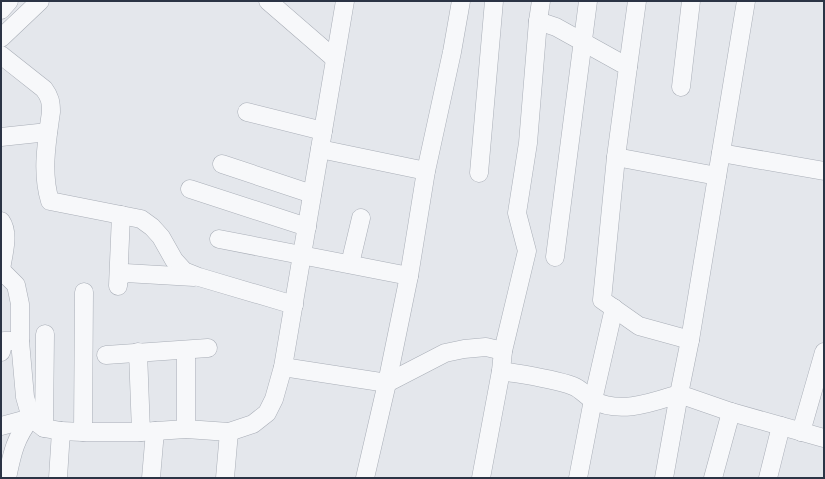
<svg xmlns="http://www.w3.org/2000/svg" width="825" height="479" viewBox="0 0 825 479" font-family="Overpass,sans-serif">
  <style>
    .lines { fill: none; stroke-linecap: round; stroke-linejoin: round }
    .minor-casing { stroke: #a9aeb7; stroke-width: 19 }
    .minor { stroke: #f7f8fa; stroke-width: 18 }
  </style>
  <rect width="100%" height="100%" fill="#e4e7ec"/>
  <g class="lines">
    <g class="minor-casing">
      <g id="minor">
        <polyline points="268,1 335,59"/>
        <polyline points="746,1 690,340 679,394 731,412 824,438"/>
        <polyline points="1,10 9,1"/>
        <polyline points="538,21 556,27 628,67 616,157 602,300 639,326 690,340"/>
        <polyline points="1,38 40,1"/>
        <path d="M1,55L44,89C50,97 51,102 51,112C47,141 41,172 50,201L141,219L152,227L161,237L174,260L184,271L199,277L294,305"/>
        <polyline points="628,67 637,1"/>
        <polyline points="681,87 691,1"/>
        <polyline points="247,112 323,131"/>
        <polyline points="1,137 48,132"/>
        <polyline points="320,149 426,171"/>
        <polyline points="721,153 824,171"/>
        <polyline points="616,157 717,176"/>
        <polyline points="222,164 312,194"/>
        <polyline points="479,173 494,1"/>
        <polyline points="190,189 307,227"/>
        <path d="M1,221C10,234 3,254 1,270"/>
        <polyline points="219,239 409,276"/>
        <polyline points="555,257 588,1"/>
        <polyline points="350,264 361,218"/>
        <polyline points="1,270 16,285 20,304 20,341 25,397 31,418 44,428 61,431 83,432 141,432 186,429 229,432 253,424 267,413 274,399 283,367 345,1"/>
        <polyline points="119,278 125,273 194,277"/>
        <polyline points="118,286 121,215"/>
        <polyline points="186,350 186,429"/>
        <polyline points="1,352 4,341 20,341"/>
        <polyline points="138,352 141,432"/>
        <polyline points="106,355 208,348"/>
        <polyline points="283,367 387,383 445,353 464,349 486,347 503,351"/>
        <path d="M501,371C525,375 551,378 573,386C581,389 586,396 593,400C620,415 653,402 679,394L664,478"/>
        <polyline points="1,426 31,418"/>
        <polyline points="44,428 45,334"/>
        <polyline points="83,432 84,292"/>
        <polyline points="801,432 824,352"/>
        <path d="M7,478C12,454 15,438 31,418"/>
        <polyline points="58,478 61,431"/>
        <polyline points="151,478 155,431"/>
        <polyline points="225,478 229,432"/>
        <polyline points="365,478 387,383 409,276 426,171 452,52 461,1"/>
        <polyline points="481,478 501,371 503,351 527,251 517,213 528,143 538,21 541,1"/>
        <polyline points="578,478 593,400 614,308"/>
        <polyline points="713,478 731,412"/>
        <polyline points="768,478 781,426"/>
      </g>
    </g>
    <use href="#minor" class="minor"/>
  </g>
  <rect width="825" height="479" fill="none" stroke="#2b3445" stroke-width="4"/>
</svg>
